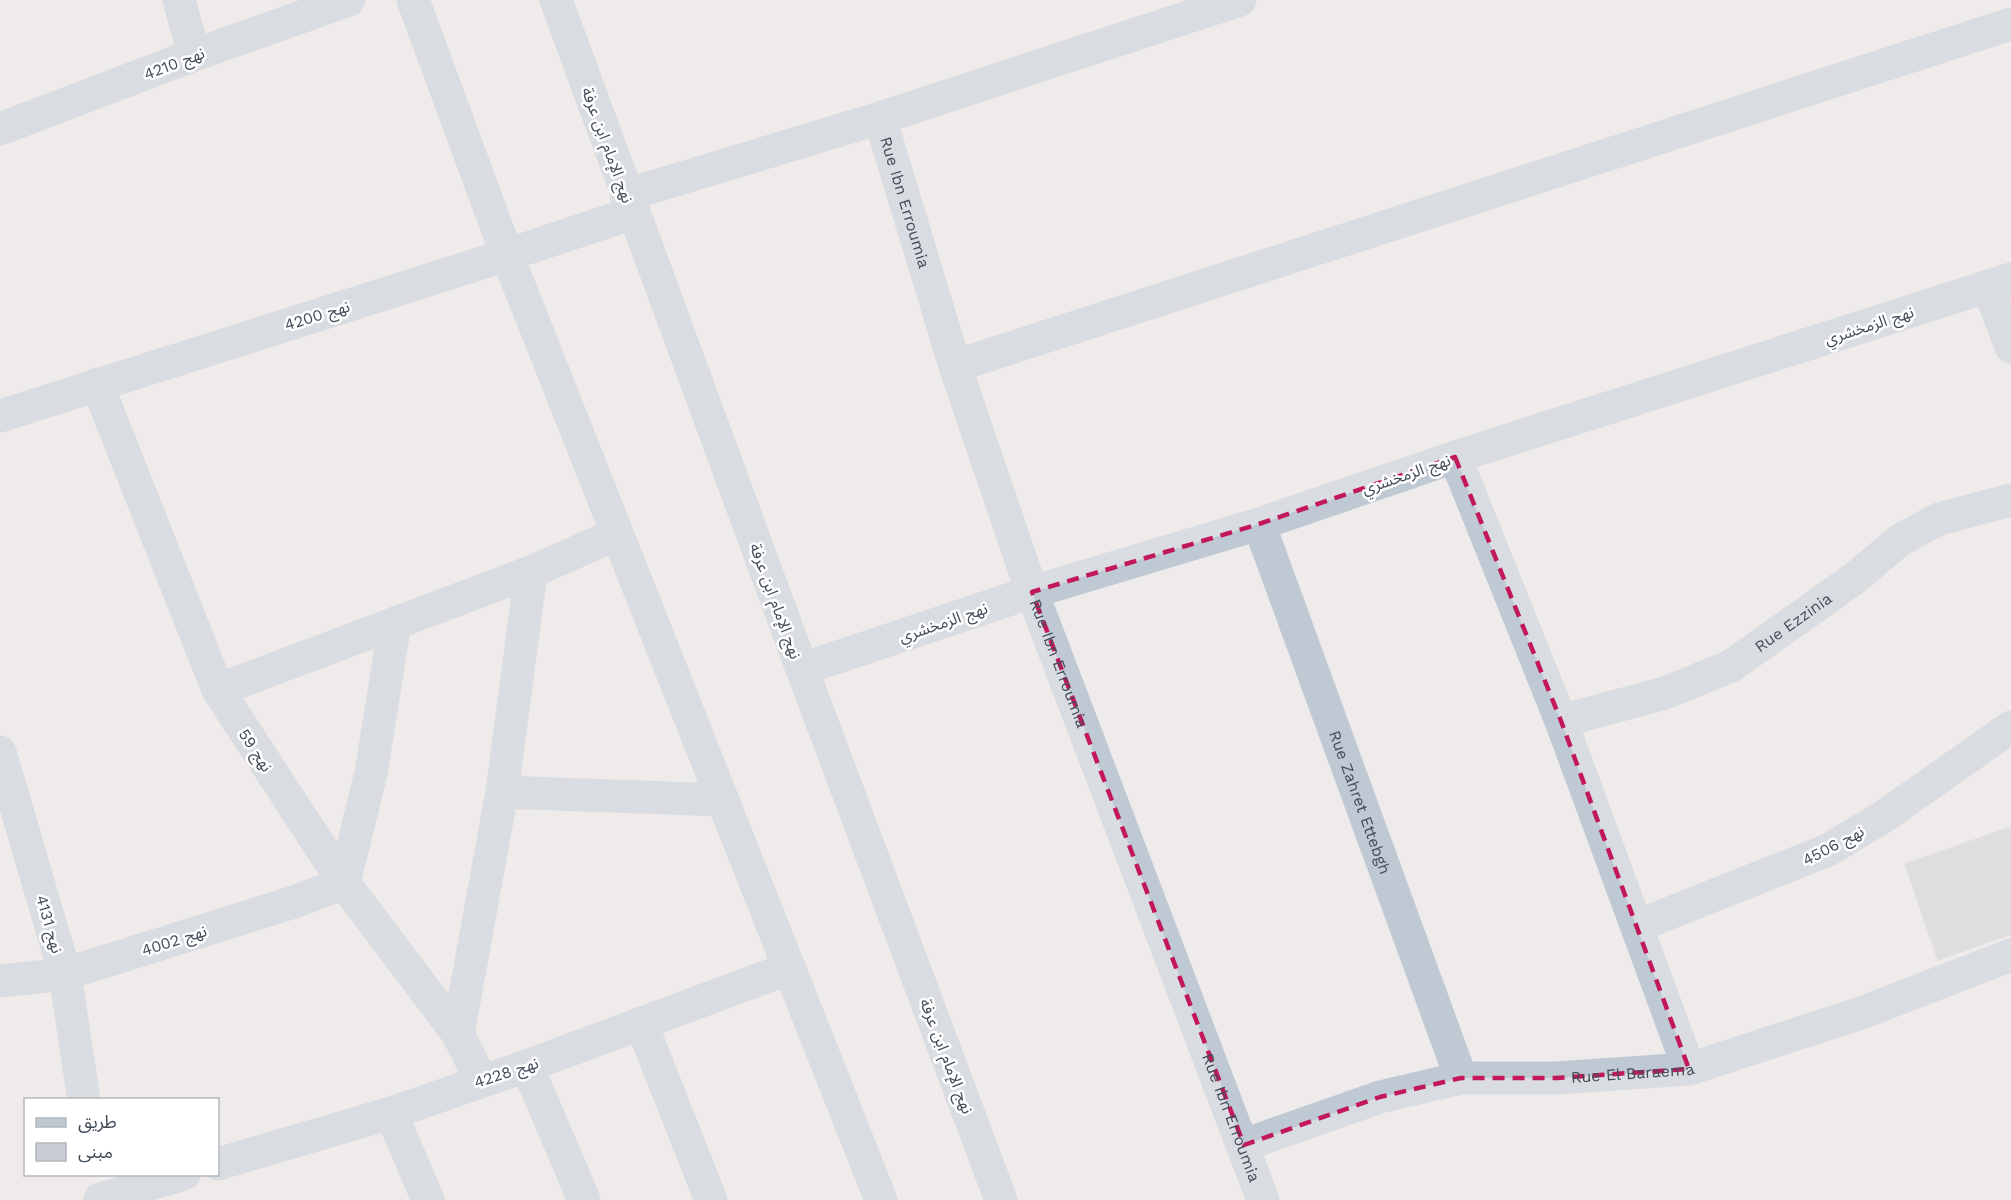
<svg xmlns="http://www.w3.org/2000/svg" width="2011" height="1200" viewBox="0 0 2011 1200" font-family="'Work Sans','Noto Sans Arabic',sans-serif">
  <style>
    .building { fill: #c9ccd4; stroke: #ced0d8; stroke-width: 1.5 }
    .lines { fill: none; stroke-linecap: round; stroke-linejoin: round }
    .minor { stroke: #bfc9d4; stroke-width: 33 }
    .marked { fill: none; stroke: #c2185b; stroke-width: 4.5; stroke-dasharray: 12 8; stroke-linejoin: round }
    .labels { text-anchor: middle; stroke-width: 5; stroke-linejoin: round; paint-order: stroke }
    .street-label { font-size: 16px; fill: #424d5a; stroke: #fff }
  </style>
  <rect width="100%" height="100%" fill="#eeebea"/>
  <polygon class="building" points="2011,827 2011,934 1938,960 1905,864"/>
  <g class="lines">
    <g class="minor">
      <polyline points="179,0 194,55"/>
      <polyline points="413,0 507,255 881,1200"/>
      <polyline points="556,0 802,669 1001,1200"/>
      <path id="s1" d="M880,118L955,366L1032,592L1263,1200"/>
      <polyline points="0,129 194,55 349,0"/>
      <polyline points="626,195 880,118 1240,0"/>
      <polyline points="1988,286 2011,347"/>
      <polyline points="955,366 2011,24"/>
      <polyline points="97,384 218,690 344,883 458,1034 481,1080"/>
      <polyline points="0,416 507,255 633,213"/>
      <polyline points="1455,457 1561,721 1689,1069"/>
      <path id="s2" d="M1259,524L1461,1078"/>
      <polyline points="802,669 1032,592 1259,524 1455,457 2011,279"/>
      <polyline points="218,690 531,572 617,534"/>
      <path id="s3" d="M1561,721L1665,693L1731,666L1855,578L1900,540L1939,519L2011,500"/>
      <polyline points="0,752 65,974 84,1100"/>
      <polyline points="502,792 723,800"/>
      <polyline points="1637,926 1828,850 1883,817 2011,727"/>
      <polyline points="0,981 65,974 294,902 344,883 371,773 395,623"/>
      <polyline points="641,1023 711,1200"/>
      <polyline points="458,1034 502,792 531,572"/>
      <polyline points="527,1066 584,1200"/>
      <polyline points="391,1113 428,1200"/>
      <path id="s4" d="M1244,1145L1380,1097L1461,1078H1556L1689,1069L1864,1012L2011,955"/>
      <polyline points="218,1164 391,1113 527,1066 790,968"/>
      <polyline points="100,1199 184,1174"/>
    </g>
  </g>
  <path d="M0 0H2011V1200H0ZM1455,457L1561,721L1689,1069L1556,1078H1461L1380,1097L1244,1145L1032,592L1259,524Z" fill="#eeebea" fill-opacity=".55" fill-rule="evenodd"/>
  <path class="marked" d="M1455,457L1561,721L1689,1069L1556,1078H1461L1380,1097L1244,1145L1032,592L1259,524Z"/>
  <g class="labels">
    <g class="street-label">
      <text transform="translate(174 63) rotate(-21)" y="6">نهج 4210</text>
      <text transform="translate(608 145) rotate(70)" y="6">نهج الإمام ابن عرفة</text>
      <text dy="6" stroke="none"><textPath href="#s1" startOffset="88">Rue Ibn Erroumia</textPath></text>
      <text transform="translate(317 315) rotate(-17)" y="6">نهج 4200</text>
      <text transform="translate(1869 325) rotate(-18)" y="6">نهج الزمخشري</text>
      <text transform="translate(1406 474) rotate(-19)" y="6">نهج الزمخشري</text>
      <text transform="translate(776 601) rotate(70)" y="6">نهج الإمام ابن عرفة</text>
      <text transform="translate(943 622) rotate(-19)" y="6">نهج الزمخشري</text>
      <text dy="6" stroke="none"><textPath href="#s3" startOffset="255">Rue Ezzinia</textPath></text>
      <text dy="6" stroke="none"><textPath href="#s1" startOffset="574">Rue Ibn Erroumia</textPath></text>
      <text transform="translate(256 750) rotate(57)" y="6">نهج 59</text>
      <text dy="6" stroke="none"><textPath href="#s2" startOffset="296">Rue Zahret Ettebgh</textPath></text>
      <text transform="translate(1833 845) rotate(-28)" y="6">نهج 4506</text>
      <text transform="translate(50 924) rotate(74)" y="6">نهج 4131</text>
      <text transform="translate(174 940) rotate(-18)" y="6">نهج 4002</text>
      <text transform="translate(947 1056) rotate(69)" y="6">نهج الإمام ابن عرفة</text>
      <text dy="6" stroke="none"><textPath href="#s4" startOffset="399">Rue El Baraema</textPath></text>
      <text transform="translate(506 1072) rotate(-18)" y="6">نهج 4228</text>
      <text dy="6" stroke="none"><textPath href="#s1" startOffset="1060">Rue Ibn Erroumia</textPath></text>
    </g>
  </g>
  <rect x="24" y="1098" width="195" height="78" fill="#ffffff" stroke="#b3b8bd" stroke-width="1.5"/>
  <rect x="36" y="1118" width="30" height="9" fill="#bfc9d4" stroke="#b3b8bd" stroke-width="1.5"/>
  <text x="78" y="1128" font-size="18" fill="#424d5a">طريق</text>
  <rect x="36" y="1143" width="30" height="18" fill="#c9ccd4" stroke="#b3b8bd" stroke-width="1.5"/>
  <text x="78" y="1158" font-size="18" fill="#424d5a">مبنى</text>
</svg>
